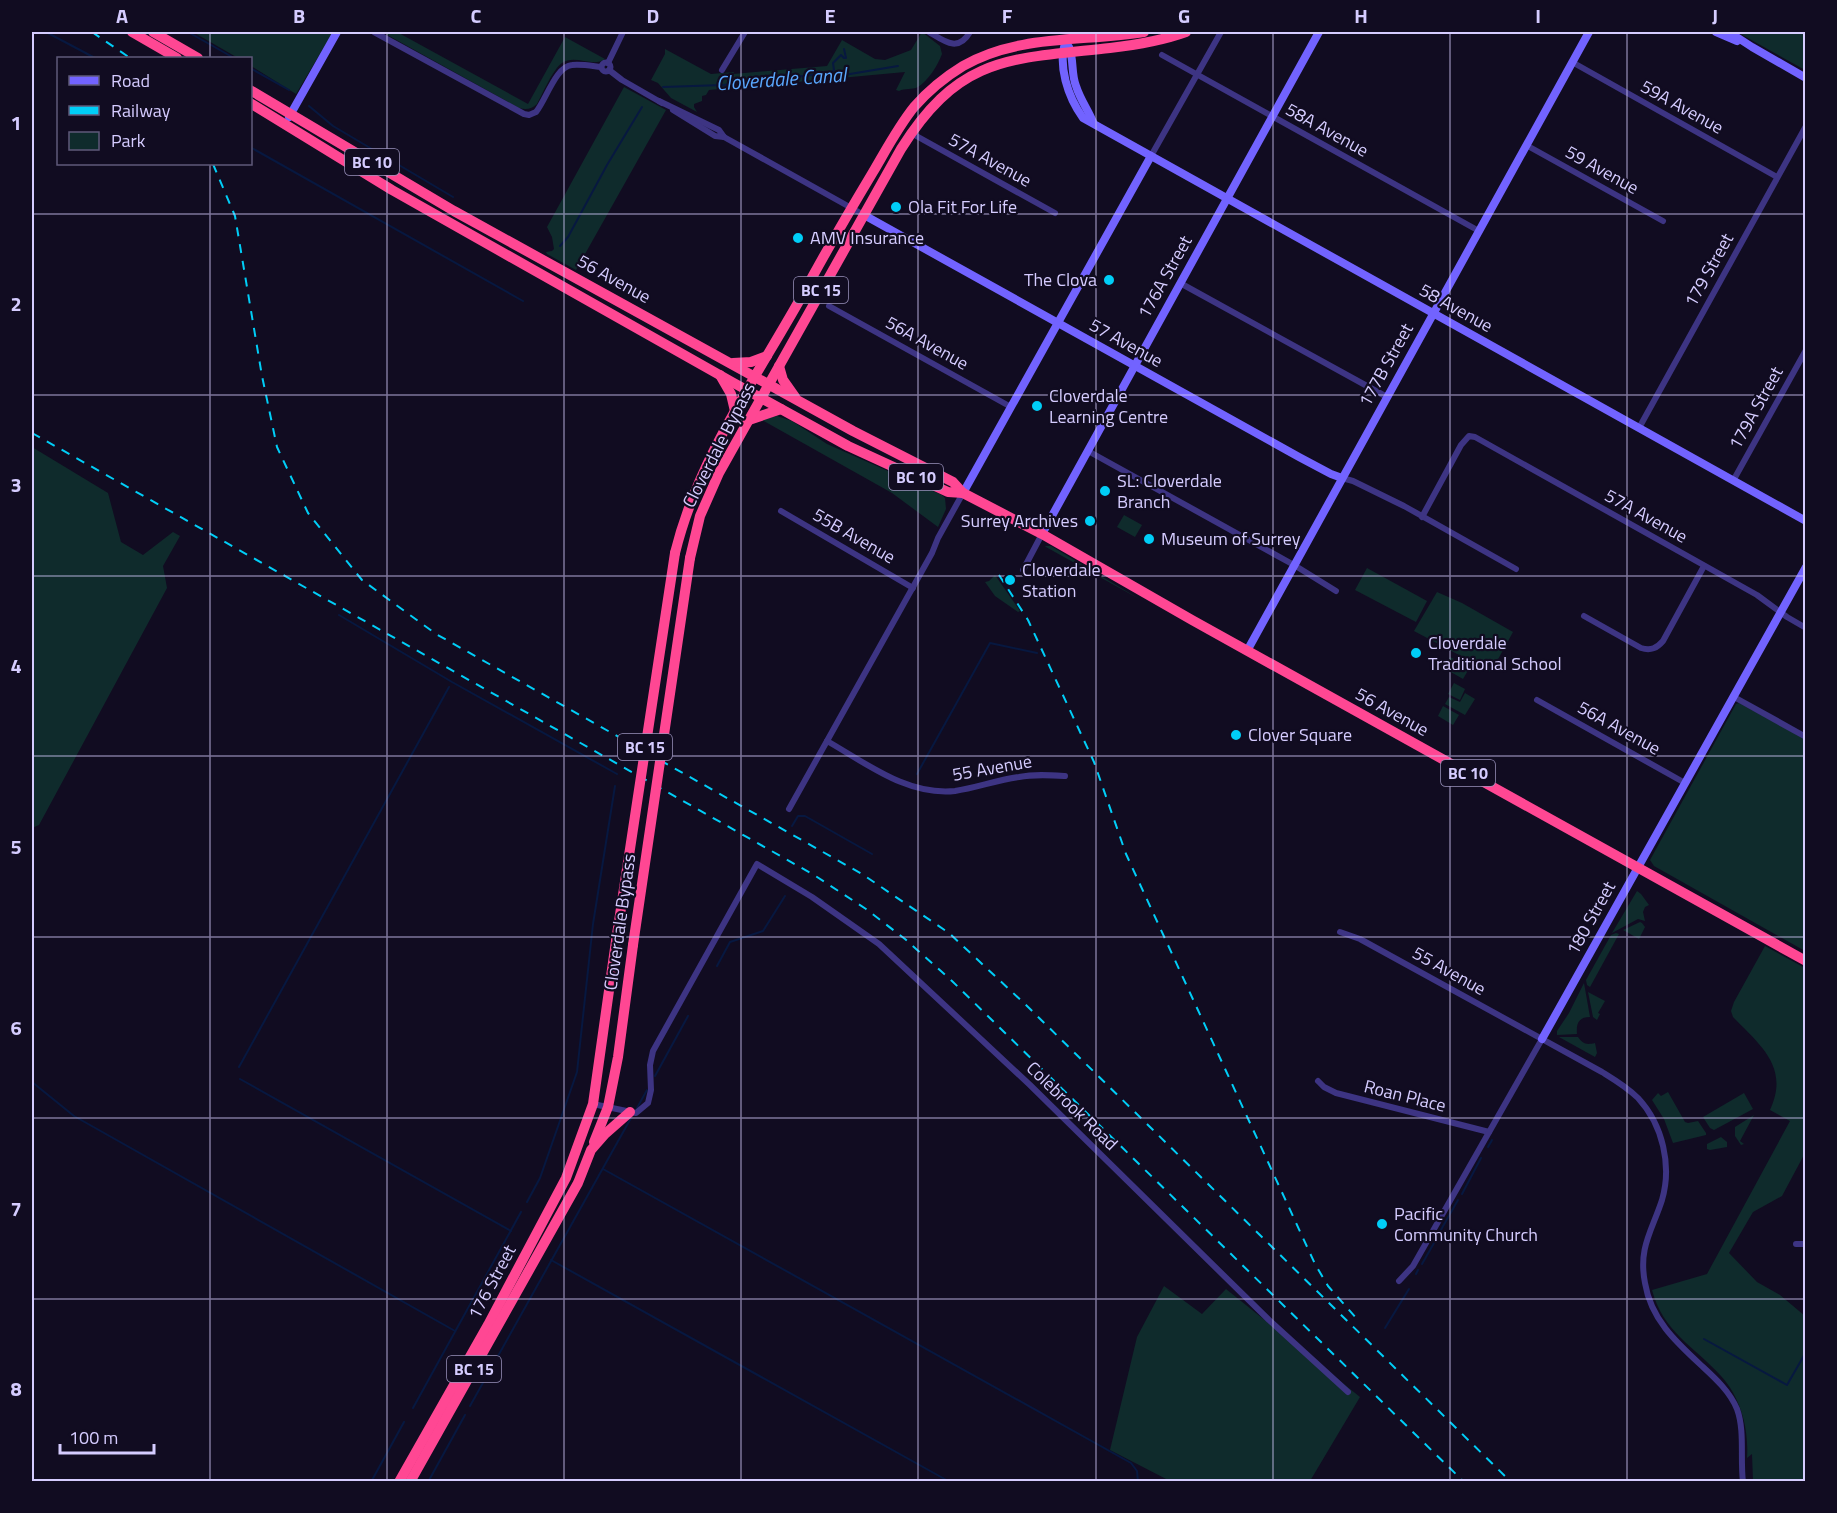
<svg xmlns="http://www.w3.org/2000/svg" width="1837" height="1513" viewBox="0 0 1837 1513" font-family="'Titillium Web',sans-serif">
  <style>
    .green { fill: #0f2b2c }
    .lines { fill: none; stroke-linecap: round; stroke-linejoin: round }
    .stream { stroke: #071840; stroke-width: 2 }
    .street { stroke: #3d3483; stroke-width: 6 }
    .secondary { stroke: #7263ff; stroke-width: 8 }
    .highway { stroke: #ff4793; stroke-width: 10 }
    .rail { stroke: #00cef7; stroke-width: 2; stroke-dasharray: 9 8; stroke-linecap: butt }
    .highway-bridge { stroke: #ff4793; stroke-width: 10 }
    .grid { fill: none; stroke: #d5ccff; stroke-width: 1.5; stroke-opacity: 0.55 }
    .poi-dot { fill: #00cef7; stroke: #110c21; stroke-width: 2 }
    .labels { text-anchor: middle; stroke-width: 4.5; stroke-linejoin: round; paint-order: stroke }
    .shield { fill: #110c21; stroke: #9a92bc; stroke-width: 1.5 }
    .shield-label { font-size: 16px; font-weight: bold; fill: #d5ccff }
    .street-label { font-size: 18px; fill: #d5ccff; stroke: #110c21 }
    .poi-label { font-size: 18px; fill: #d5ccff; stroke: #110c21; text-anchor: start }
    .water-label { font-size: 20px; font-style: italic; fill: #5aa8ff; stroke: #110c21 }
    .neatline { fill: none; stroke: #d5ccff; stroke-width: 2 }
    .grid-label { font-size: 20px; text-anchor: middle; font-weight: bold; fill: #d5ccff }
  </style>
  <rect width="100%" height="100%" fill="#110c21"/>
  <g class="green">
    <polygon points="193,32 333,32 296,94 251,66 250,58 238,58"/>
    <path d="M382,32H397L528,104L565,37L605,59C593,68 575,54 562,63C553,69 543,93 537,104C532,109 526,110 519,108Z"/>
    <path d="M922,32L940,46L942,54C938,65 928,81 918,87C912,90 905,88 899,91L896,90L905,72L709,90L706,95L702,96V101L694,104V107L697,112L671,98L658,83L651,80L665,54V49L711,74L734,72L733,74L827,66L842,40L875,59L885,60L911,50Z"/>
    <polygon points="1737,32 1805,32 1805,70"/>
    <polygon points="624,87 666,110 576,270 547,254 546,252 552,251 554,249 552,237 547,227"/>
    <polygon points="777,416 792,421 827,444 942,495 945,498 946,509 938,527 892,493 760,419"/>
    <polygon points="32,447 108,493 121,542 143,555 173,532 180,536 163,566 167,588 39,825 32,828"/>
    <polygon points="1124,515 1142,525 1135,537 1117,527"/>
    <polygon points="1045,546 1051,546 1141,600 1046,547"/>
    <polygon points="1367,568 1427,601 1416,622 1355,590"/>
    <polygon points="995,575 1020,611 1018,612 995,596 985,582 989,581"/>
    <polygon points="1437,592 1462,603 1513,632 1491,672 1414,631"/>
    <polygon points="1450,657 1470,667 1463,679 1444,668"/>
    <polygon points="1454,683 1465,689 1460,700 1448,694"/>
    <polygon points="1465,693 1475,699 1465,715 1445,704 1449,697 1460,702"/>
    <polygon points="1739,703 1805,739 1805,951 1654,866 1650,860 1736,704"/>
    <polygon points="1443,706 1459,715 1453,725 1438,716"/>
    <polygon points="1637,891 1641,894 1649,905 1645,907 1643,912 1645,921 1638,919 1612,933"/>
    <polygon points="1640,922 1642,923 1645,927 1639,939 1623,930"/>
    <polygon points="1616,933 1619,934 1590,987 1587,985 1586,980 1611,935"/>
    <path d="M1765,946L1805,968V1153L1782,1196L1753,1212L1729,1253L1757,1282L1780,1295L1805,1316V1481H1753L1752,1454L1747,1458C1749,1429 1741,1398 1721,1376C1694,1346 1663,1332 1652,1290L1707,1274L1790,1121L1770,1110C1790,1067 1760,1045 1733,1017L1731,1011L1734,1002Z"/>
    <path d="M1584,983L1590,1017C1579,1017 1576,1023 1577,1034L1557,1035V1031L1569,1013Z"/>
    <polygon points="1588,992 1605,1001 1598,1013 1600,1014 1597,1020 1593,1017"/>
    <path d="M1559,1037H1578C1583,1044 1586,1045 1595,1043L1597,1053L1595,1057Z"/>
    <polygon points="1668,1092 1685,1122 1688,1123 1698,1121 1706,1133 1706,1135 1673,1143 1664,1119 1652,1100 1658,1093 1661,1096"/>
    <polygon points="1744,1093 1753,1109 1714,1130 1710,1128 1703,1117"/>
    <polygon points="1754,1115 1740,1141 1744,1144 1741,1145 1735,1136 1735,1127"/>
    <polygon points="1721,1137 1727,1142 1727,1147 1710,1150 1707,1149 1707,1144"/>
    <polygon points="1164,1286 1202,1314 1226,1289 1360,1397 1310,1481 1170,1481 1110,1450 1137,1337"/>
  </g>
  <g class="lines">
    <g class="stream">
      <polyline points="46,32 95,58"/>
      <polyline points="188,32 234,58"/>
      <polyline points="250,68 289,90"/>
      <polyline points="831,73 834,70 833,63 841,55 844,58 846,58 844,49"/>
      <polyline points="663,87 723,85 821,74 844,75 898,66"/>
      <polyline points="309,106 333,126 453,197"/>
      <polyline points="250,147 523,301"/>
      <polyline points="560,246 568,237 607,165 642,107"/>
      <polyline points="339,615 452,682 617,774"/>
      <polyline points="917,774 990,643 1037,653"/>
      <polyline points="792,826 798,816 805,816 872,854"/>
      <polyline points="717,966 730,942 763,931 785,896"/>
      <polyline points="239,1067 449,687"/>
      <polyline points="655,1076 688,1016"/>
      <polyline points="240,1079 511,1231"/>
      <polyline points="32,1082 74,1116 455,1331"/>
      <polyline points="637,1108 647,1090"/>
      <polyline points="1488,1147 1492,1140"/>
      <polyline points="603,1169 1131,1463 1137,1471 1138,1482"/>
      <polyline points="1462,1194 1481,1158"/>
      <polyline points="527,1202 540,1178 577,1072 593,924 615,786"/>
      <polyline points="1438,1235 1458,1200"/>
      <polyline points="551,1260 950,1482"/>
      <polyline points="1422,1264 1434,1243"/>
      <polyline points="1416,1274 1418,1270"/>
      <polyline points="1385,1328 1409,1289"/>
      <polyline points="1704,1339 1787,1385 1806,1352"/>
      <polyline points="470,1406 631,1118"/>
      <polyline points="413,1408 521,1212"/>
      <polyline points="371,1482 404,1422"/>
      <polyline points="428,1482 465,1415"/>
    </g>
    <g class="street">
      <path d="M374,32L524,114L529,115L536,112C546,100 556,66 572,65C582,64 592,66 601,67"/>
      <path d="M929,32C944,41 958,53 970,32"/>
      <polyline points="1162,55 1479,231"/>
      <polyline points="1572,62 1777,177"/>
      <circle cx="606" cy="67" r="4.5"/>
      <polyline points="608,63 623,32"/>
      <polyline points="609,70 622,80 662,103"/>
      <polyline points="722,70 745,32"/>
      <polyline points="659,101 719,130 724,137 864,215"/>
      <polyline points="673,110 715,136 724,137"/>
      <polyline points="911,133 1055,213"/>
      <polyline points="1526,145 1663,221"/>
      <polyline points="1151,156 1221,32"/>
      <polyline points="1180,283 1387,397"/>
      <polyline points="829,306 1011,407"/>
      <polyline points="1639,428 1806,126"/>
      <polyline points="1088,451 1294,565 1336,591"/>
      <polyline points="1342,478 1353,481 1404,506 1516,569"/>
      <polyline points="1733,481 1806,350"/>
      <polyline points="781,511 913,588"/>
      <polyline points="1422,517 1461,445 1469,436 1475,437 1757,595 1787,617 1806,628"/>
      <polyline points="1023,570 1042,534"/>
      <path d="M1584,616L1641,648C1651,651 1657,648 1663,641L1704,566"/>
      <polyline points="1734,697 1806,737"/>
      <polyline points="1537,700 1685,783"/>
      <path d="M827,741C866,763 907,796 955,791C976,788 997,780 1019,777C1034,774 1049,775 1065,776"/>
      <polyline points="789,809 932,553 938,538 963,493"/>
      <path d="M1340,932L1360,939L1602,1072C1615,1080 1627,1087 1638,1098C1663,1125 1672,1166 1662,1200C1652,1231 1638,1248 1645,1283C1651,1320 1677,1343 1703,1367C1716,1379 1730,1392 1737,1409C1745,1431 1740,1458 1743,1482"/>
      <polyline points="1318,1081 1324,1087 1336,1093 1489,1132"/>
      <polyline points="593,1104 636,1113 648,1103 651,1090 650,1065 653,1051 757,864 812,897 879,944 1030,1085 1269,1320 1348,1392"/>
      <polyline points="1796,1244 1806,1244"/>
      <polyline points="1399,1281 1413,1266 1542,1039"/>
    </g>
    <g class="secondary">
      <polyline points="1716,32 1737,41"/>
      <polyline points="1729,32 1752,47 1806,78"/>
      <path d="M1066,40C1057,65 1068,97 1083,118L1806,521"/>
      <path d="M1069,47C1074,59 1071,74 1076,86C1080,99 1088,110 1093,122"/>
      <polyline points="289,117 337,32"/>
      <polyline points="864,215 1299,457 1331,474 1342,478"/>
      <polyline points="963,493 1151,156"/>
      <polyline points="1042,534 1319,32"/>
      <polyline points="1247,651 1589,32"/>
      <polyline points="1542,1039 1806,567"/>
    </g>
    <g class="highway">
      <polyline points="132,32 177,58"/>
      <polyline points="153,32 198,58"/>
      <polyline points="250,90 454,211 853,431 953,482 963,493 1042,534 1192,620 1806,961"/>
      <polyline points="250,103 392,190 732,382 848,446 948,492 963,493"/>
      <polyline points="733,363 751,362 767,356"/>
      <polyline points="779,366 783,380 795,397"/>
      <polyline points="720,375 731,394 735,411"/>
      <polyline points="749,420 781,409"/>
      <path d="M675,553C698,459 756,378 803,294C825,253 849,212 873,172C886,150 898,127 914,107C928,91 945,77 963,66C1018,34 1084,42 1144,32"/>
      <path d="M690,558L700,516L719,473L901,149C960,55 1010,59 1110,48C1136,45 1161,41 1186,32"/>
      <polyline points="594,1142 608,1107 618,1057 633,945"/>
      <polyline points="399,1482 488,1325 566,1178 593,1104 616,941"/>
      <polyline points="410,1482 578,1183 591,1150 605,1134 630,1112"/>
    </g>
    <g class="rail">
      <polyline points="92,32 130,58"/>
      <polyline points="213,164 235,216 262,376 277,447 308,513 362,580 436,634 862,874 949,933 1026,1005 1511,1482"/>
      <polyline points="32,433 814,875 866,909 905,939 952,981 1464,1482"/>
      <polyline points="999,575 1028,620 1094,762 1126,854 1315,1264 1328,1286 1357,1319"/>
    </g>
    <g class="highway-bridge">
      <polyline points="616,941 675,553"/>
      <polyline points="633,945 690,558"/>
    </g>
  </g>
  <path class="grid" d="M210,32V58M387,32V1482M564,32V1482M741,32V1482M918,32V1482M1096,32V1482M1273,32V1482M1450,32V1482M1627,32V1482M210,164V1482M32,214H1806M32,395H1806M32,576H1806M32,756H1806M32,937H1806M32,1118H1806M32,1299H1806"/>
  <g class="poi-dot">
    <circle cx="896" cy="207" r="6"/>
    <circle cx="798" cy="238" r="6"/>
    <circle cx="1109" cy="280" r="6"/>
    <circle cx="1037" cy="406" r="6"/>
    <circle cx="1105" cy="491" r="6"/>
    <circle cx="1090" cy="521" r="6"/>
    <circle cx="1149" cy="539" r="6"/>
    <circle cx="1010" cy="580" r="6"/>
    <circle cx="1416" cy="653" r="6"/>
    <circle cx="1236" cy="735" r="6"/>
    <circle cx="1382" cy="1224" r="6"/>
  </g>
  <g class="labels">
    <g class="shield">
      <rect x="345" y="149" width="54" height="26" rx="4.5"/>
      <rect x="794" y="277" width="54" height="26" rx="4.5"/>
      <rect x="889" y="464" width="54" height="26" rx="4.5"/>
      <rect x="618" y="734" width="54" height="26" rx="4.5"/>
      <rect x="1441" y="760" width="54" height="26" rx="4.5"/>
      <rect x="447" y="1356" width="54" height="26" rx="4.5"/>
    </g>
    <g class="shield-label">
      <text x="372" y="168">BC 10</text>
      <text x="821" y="296">BC 15</text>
      <text x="916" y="483">BC 10</text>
      <text x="645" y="753">BC 15</text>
      <text x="1468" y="779">BC 10</text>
      <text x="474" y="1375">BC 15</text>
    </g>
    <g class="street-label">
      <text transform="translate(1682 107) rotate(29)" y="6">59A Avenue</text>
      <text transform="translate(1327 130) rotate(29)" y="6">58A Avenue</text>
      <text transform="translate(990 160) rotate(29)" y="6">57A Avenue</text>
      <text transform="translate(1602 170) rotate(29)" y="6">59 Avenue</text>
      <text transform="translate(1709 270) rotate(-61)" y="6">179 Street</text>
      <text transform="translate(1165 277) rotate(-61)" y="6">176A Street</text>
      <text transform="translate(614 279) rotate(29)" y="6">56 Avenue</text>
      <text transform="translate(1456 308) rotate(29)" y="6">58 Avenue</text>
      <text transform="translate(927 343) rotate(29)" y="6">56A Avenue</text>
      <text transform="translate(1126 343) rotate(29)" y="6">57 Avenue</text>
      <text transform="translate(1386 365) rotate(-61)" y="6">177B Street</text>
      <text transform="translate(1756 408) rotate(-61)" y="6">179A Street</text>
      <text transform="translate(719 445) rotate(-63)" y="6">Cloverdale Bypass</text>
      <text transform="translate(1646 516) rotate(29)" y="6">57A Avenue</text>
      <text transform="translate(854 536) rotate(30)" y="6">55B Avenue</text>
      <text transform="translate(1392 712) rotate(29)" y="6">56 Avenue</text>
      <text transform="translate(1619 728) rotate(29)" y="6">56A Avenue</text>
      <text transform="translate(992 768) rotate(-10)" y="6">55 Avenue</text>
      <text transform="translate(1591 918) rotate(-61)" y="6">180 Street</text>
      <text transform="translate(620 922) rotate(-82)" y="6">Cloverdale Bypass</text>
      <text transform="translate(1449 971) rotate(29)" y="6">55 Avenue</text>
      <text transform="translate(1405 1096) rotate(14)" y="6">Roan Place</text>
      <text transform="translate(1072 1106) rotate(44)" y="6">Colebrook Road</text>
      <text transform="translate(492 1282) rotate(-62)" y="6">176 Street</text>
    </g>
    <g class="poi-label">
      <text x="908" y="213">Ola Fit For Life</text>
      <text x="810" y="244">AMV Insurance</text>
      <text x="1097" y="286" text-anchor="end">The Clova</text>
      <text x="1049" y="402">Cloverdale<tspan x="1049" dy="21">Learning Centre</tspan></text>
      <text x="1117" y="487">SL: Cloverdale<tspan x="1117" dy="21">Branch</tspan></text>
      <text x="1078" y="527" text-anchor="end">Surrey Archives</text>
      <text x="1161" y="545">Museum of Surrey</text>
      <text x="1022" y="576">Cloverdale<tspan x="1022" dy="21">Station</tspan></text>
      <text x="1428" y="649">Cloverdale<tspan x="1428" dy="21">Traditional School</tspan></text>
      <text x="1248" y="741">Clover Square</text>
      <text x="1394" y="1220">Pacific<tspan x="1394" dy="21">Community Church</tspan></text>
    </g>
    <g class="water-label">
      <text transform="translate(781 79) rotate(-4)" y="7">Cloverdale Canal</text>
    </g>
  </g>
  <rect width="1837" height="1513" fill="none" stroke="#110c21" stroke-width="66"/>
  <rect x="57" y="57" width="195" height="108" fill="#110c21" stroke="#5f597a" stroke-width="1.5"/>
  <rect x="69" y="76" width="30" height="9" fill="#7263ff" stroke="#5f597a" stroke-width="1.5"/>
  <text x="111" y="87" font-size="18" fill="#d5ccff">Road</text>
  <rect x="69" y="106" width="30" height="9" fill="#00cef7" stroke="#5f597a" stroke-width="1.5"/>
  <text x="111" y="117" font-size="18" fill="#d5ccff">Railway</text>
  <rect x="69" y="132" width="30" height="18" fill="#0f2b2c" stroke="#5f597a" stroke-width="1.5"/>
  <text x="111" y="147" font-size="18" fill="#d5ccff">Park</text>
  <path d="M60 1444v9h94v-9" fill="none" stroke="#d5ccff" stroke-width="3"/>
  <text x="69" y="1444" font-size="18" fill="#d5ccff" stroke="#110c21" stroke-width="4.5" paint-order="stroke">100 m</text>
  <rect x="33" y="33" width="1771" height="1447" class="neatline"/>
  <g class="grid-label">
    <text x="122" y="23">A</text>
    <text x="299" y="23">B</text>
    <text x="476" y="23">C</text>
    <text x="653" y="23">D</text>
    <text x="830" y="23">E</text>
    <text x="1007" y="23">F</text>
    <text x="1184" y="23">G</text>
    <text x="1361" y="23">H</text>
    <text x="1538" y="23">I</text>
    <text x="1715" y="23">J</text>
    <text x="16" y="130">1</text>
    <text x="16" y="311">2</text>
    <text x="16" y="492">3</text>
    <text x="16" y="673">4</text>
    <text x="16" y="854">5</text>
    <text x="16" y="1035">6</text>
    <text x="16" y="1216">7</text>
    <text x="16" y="1396">8</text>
  </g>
</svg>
